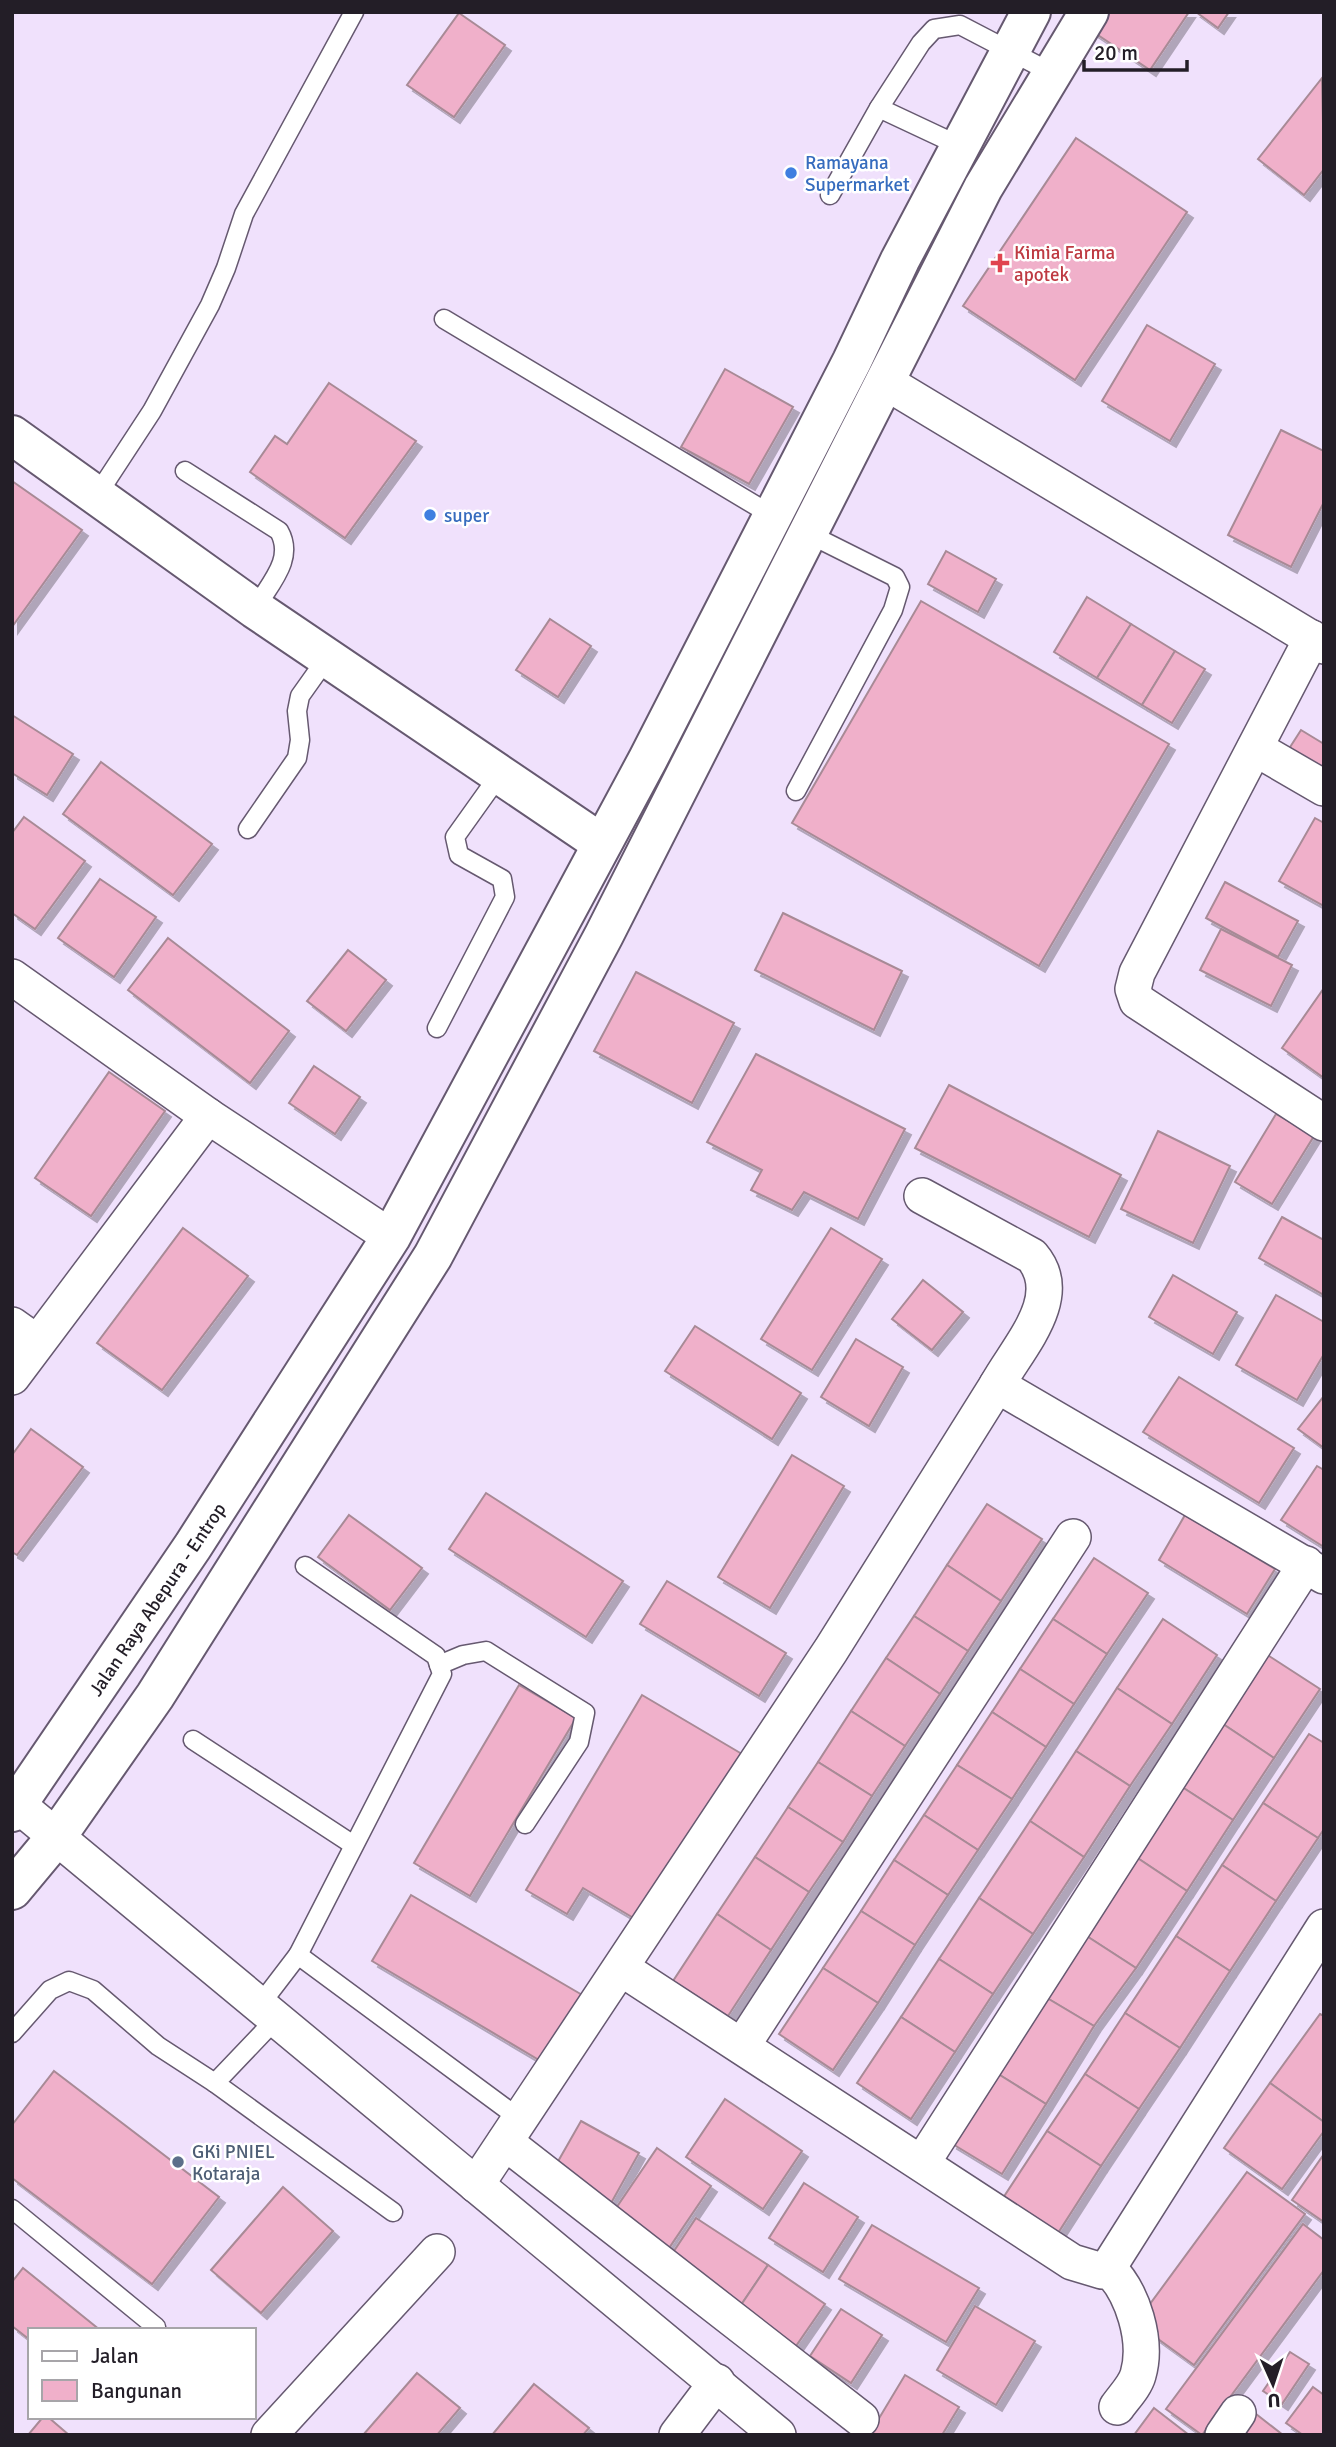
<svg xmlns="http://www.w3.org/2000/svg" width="1336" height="2447" viewBox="0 0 1336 2447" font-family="Signika,sans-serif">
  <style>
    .building { fill: #f0b0ca; stroke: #a88a96; stroke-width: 2; filter: url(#shadow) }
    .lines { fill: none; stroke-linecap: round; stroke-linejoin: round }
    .lane-casing { stroke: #665970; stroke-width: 21 }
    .street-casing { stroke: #665970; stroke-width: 38 }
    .secondary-casing { stroke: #665970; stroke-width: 42 }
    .highway-casing { stroke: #665970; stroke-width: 42 }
    .lane { stroke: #fff; stroke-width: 18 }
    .street { stroke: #fff; stroke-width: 35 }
    .secondary { stroke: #fff; stroke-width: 38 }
    .highway { stroke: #fff; stroke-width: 38 }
    .shop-dot { fill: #3f7fe0; stroke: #fff; stroke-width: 2.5 }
    .health-dot { fill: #e0444e; stroke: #fff; stroke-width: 2.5 }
    .service-dot { fill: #5c6f8a; stroke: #fff; stroke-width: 2.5 }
    .labels { text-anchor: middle; stroke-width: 5; stroke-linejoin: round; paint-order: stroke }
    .shop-label { font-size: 19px; fill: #366cbe; stroke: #fff; text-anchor: start }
    .health-label { font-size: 19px; fill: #be3a42; stroke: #fff; text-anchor: start }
    .street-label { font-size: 19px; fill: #231e27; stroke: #fff }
    .service-label { font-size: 19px; fill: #4e5e75; stroke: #fff; text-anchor: start }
  </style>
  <defs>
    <filter id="shadow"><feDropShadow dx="6" dy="6" stdDeviation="0" flood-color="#0004"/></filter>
  </defs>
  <rect width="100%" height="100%" fill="#f0e1fc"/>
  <g class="building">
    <polygon points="1101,12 1189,12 1150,70 1089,29"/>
    <polygon points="1196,12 1229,12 1218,28"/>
    <polygon points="459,13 505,45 454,117 407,85"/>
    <polygon points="1322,78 1324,169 1304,195 1258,159"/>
    <polygon points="1076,138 1187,212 1075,380 963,306"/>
    <polygon points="1147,325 1215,364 1170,441 1102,401"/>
    <polygon points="725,369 793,407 749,484 681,447"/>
    <polygon points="329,383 416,441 345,538 250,472 275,436 287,444"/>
    <polygon points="1281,430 1324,451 1324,502 1291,567 1228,535"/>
    <polygon points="12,481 82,530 12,627"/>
    <polygon points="946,551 996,579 978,612 928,584"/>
    <polygon points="1087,597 1131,624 1097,678 1054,652"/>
    <polygon points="921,601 1169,744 1039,966 792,823"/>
    <polygon points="550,619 591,646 558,697 516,670"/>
    <polygon points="1131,624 1175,651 1142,705 1097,678"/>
    <polygon points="1175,651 1205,669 1172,723 1142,705"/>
    <polygon points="12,715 73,754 47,795 12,773"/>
    <polygon points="1301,730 1324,744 1324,780 1285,755"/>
    <polygon points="101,762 212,844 173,895 63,814"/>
    <polygon points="24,817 85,861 35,929 12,913 12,833"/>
    <polygon points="1315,818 1324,823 1324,906 1279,881"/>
    <polygon points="100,879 156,917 114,977 58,938"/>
    <polygon points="1225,882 1298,921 1278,957 1206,918"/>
    <polygon points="783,913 902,971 874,1030 755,970"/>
    <polygon points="1221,929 1292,965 1271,1006 1200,970"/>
    <polygon points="168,938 289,1031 250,1083 128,990"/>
    <polygon points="348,950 386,980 346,1031 307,1001"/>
    <polygon points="636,972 734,1023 692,1103 594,1051"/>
    <polygon points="1324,988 1324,1078 1282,1048"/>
    <polygon points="756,1054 905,1129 858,1219 804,1192 792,1210 751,1190 762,1170 707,1142"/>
    <polygon points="314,1066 360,1097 335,1134 289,1103"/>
    <polygon points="109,1072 165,1111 91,1216 35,1178"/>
    <polygon points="949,1085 1121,1175 1089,1237 915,1148"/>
    <polygon points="1276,1114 1314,1136 1272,1204 1235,1182"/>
    <polygon points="1158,1131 1230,1166 1193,1243 1121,1209"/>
    <polygon points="1282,1217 1324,1240 1324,1295 1259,1258"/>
    <polygon points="183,1228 248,1276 162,1390 97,1343"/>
    <polygon points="831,1228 882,1259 812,1370 761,1339"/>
    <polygon points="1173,1275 1237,1312 1213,1354 1149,1317"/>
    <polygon points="923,1280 963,1312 932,1350 892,1319"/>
    <polygon points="1276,1295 1324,1322 1324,1354 1297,1400 1236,1365"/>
    <polygon points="695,1326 801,1393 772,1439 665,1371"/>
    <polygon points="856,1339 903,1367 869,1426 821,1397"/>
    <polygon points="1179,1377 1294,1448 1259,1503 1143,1432"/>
    <polygon points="1324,1396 1324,1448 1298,1429"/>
    <polygon points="31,1429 83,1467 17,1555 12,1552 12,1455"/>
    <polygon points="792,1455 844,1486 770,1608 718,1577"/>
    <polygon points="1317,1466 1324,1470 1324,1547 1281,1520"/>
    <polygon points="486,1493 623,1581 586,1637 449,1549"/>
    <polygon points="987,1504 1042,1539 1001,1601 947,1565"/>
    <polygon points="349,1515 422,1568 390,1610 318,1557"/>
    <polygon points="1185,1515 1275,1569 1247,1614 1159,1560"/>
    <polygon points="1094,1558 1148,1593 1107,1654 1053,1619"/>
    <polygon points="947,1565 1001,1601 968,1651 914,1616"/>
    <polygon points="667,1581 786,1653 759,1696 640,1624"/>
    <polygon points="914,1616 968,1651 940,1694 886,1658"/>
    <polygon points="1053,1619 1107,1654 1074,1704 1020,1669"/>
    <polygon points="1163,1619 1217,1655 1172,1724 1117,1688"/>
    <polygon points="1266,1654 1320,1689 1274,1758 1220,1722"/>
    <polygon points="886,1658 940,1694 905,1746 851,1711"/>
    <polygon points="1020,1669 1074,1704 1046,1747 992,1712"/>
    <polygon points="519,1685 576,1718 470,1896 414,1863"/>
    <polygon points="1117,1688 1172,1724 1130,1786 1076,1751"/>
    <polygon points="642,1695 742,1754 642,1923 583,1888 567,1914 526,1890"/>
    <polygon points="851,1711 905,1746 872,1796 818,1762"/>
    <polygon points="992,1712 1046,1747 1012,1799 957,1765"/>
    <polygon points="1220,1722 1274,1758 1233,1820 1179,1785"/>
    <polygon points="1309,1734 1324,1743 1324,1829 1318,1838 1263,1803"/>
    <polygon points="1076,1751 1130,1786 1084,1857 1030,1821"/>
    <polygon points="818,1762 872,1796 843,1842 788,1807"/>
    <polygon points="957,1765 1012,1799 978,1850 924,1815"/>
    <polygon points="1179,1785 1233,1820 1187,1891 1133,1855"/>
    <polygon points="1263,1803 1318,1838 1276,1901 1222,1865"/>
    <polygon points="788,1807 843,1842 809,1892 755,1857"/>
    <polygon points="924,1815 978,1850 948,1895 894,1860"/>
    <polygon points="1030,1821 1084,1857 1033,1934 979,1898"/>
    <polygon points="1133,1855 1187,1891 1136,1968 1082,1933"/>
    <polygon points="755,1857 809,1892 771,1950 717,1914"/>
    <polygon points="894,1860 948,1895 915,1945 861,1911"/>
    <polygon points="1222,1865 1276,1901 1230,1971 1176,1936"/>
    <polygon points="411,1895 584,1996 544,2063 372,1961"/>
    <polygon points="979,1898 1033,1934 993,1994 939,1959"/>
    <polygon points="861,1911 915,1945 878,2003 823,1968"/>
    <polygon points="717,1914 771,1950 728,2016 673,1981"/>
    <polygon points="1082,1933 1136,1968 1094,2026 1042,1995"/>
    <polygon points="1176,1936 1230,1971 1180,2048 1125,2013"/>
    <polygon points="939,1959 993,1994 955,2052 901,2017"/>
    <polygon points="823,1968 878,2003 833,2070 779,2034"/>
    <polygon points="1042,1995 1094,2026 1046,2104 995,2072"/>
    <polygon points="1125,2013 1180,2048 1139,2109 1085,2074"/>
    <polygon points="1320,2014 1324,2016 1324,2122 1270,2083"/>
    <polygon points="901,2017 955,2052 911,2119 857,2083"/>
    <polygon points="54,2071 219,2197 152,2284 12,2178 12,2125"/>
    <polygon points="995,2072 1046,2104 1002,2174 951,2143"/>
    <polygon points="1085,2074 1139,2109 1101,2166 1047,2131"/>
    <polygon points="1270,2083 1324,2122 1324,2131 1282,2189 1224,2148"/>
    <polygon points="725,2099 802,2151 763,2209 686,2157"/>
    <polygon points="581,2121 639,2153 610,2205 552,2172"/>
    <polygon points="1047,2131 1101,2166 1058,2233 1003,2198"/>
    <polygon points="657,2148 711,2186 665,2254 610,2217"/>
    <polygon points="1324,2154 1324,2222 1292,2200"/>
    <polygon points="1247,2172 1305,2214 1194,2365 1136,2323"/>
    <polygon points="804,2183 858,2217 823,2272 769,2238"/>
    <polygon points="283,2187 333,2231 261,2313 211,2270"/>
    <polygon points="696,2218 768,2265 739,2308 668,2260"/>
    <polygon points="1303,2224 1324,2240 1324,2270 1202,2435 1166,2409"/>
    <polygon points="872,2225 979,2288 946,2342 839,2279"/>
    <polygon points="768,2265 825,2304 796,2346 739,2308"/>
    <polygon points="23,2268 100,2330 30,2330 30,2340 12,2326 12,2282"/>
    <polygon points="975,2306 1035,2341 996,2405 937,2370"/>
    <polygon points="841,2309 882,2335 851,2383 810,2356"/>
    <polygon points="1290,2352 1309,2364 1282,2404 1263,2391"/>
    <polygon points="417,2373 460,2408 437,2435 363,2435"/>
    <polygon points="905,2375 959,2407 942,2435 869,2435"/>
    <polygon points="534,2384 589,2428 583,2435 492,2435"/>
    <polygon points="1313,2387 1324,2395 1324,2435 1303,2435 1286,2423"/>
    <polygon points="1154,2408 1189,2435 1134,2435"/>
    <polygon points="1251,2410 1283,2435 1232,2435"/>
    <polygon points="43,2417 48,2417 69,2435 28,2435"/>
  </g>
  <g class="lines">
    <g class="lane-casing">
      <g id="lane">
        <polyline points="879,108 960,146"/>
        <polyline points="830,195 879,108 921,43 934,29 960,25 1052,73"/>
        <polyline points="444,319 773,516"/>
        <path d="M185,471L279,531C295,559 270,583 255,609"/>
        <polyline points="97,495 152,411 210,305 226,268 244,214 354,12"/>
        <polyline points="796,791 893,610 900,587 895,577 807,533"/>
        <polyline points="248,829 297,758 300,740 297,711 300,696 327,658"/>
        <polyline points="437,1028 505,897 502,879 459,855 455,837 500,774"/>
        <polyline points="439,1665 463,1655 486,1651 585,1713 579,1742 525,1824"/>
        <polyline points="193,1740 352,1844"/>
        <polyline points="298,1955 442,1674 436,1656 305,1566"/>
        <polyline points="259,2006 298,1955 520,2119"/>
        <polyline points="276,2019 215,2083 393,2212"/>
        <polyline points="12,2033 50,1990 69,1981 93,1990 158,2046 215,2083"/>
        <polyline points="12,2209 156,2327"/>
      </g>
    </g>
    <g class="street-casing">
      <g id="street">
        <polyline points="884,381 1324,646"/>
        <polyline points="1312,638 1137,973 1133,989 1137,1001 1324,1123"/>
        <polyline points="1255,748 1324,788"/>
        <polyline points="12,977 208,1116 391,1237"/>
        <path d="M922,1196L1032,1256C1067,1297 1018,1347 997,1385"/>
        <polyline points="12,1325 36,1342"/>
        <polyline points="12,1377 208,1116"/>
        <polyline points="18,1805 778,2435"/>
        <polyline points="621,1968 1072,2262 1102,2271 1108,2268 1324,1927"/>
        <polyline points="742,2046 1073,1537"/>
        <polyline points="505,2142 861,2419"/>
        <polyline points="922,2163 1306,1564"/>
        <polyline points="476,2185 831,1650 997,1385 1324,1576"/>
        <path d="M1108,2268C1133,2292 1148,2341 1138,2375C1135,2386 1124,2397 1117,2407"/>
        <polyline points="269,2435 437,2252"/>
        <polyline points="677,2435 717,2382"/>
        <polyline points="1223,2435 1238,2413"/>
      </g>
    </g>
    <g class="secondary-casing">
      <polyline id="secondary" points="12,435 255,609 601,843"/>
    </g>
    <g class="highway-casing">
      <g id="highway">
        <polyline points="12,1812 193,1546 391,1237 648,759 852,361 900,260 1031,12"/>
        <polyline points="12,1890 57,1836 155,1696 433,1256 604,935 983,188 1089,12"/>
      </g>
    </g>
    <use href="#lane" class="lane"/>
    <use href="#street" class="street"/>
    <use href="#secondary" class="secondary"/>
    <use href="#highway" class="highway"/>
  </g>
  <g class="shop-dot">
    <circle cx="791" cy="173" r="7"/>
    <circle cx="430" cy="515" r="7"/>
  </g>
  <path class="health-dot" d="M996.5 252.5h7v7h7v7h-7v7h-7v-7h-7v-7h7z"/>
  <circle class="service-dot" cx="178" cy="2162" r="7"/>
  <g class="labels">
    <g class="shop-label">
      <text x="805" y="169">Ramayana<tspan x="805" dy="22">Supermarket</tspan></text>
      <text x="444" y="522">super</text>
    </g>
    <g class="health-label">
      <text x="1014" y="259">Kimia Farma<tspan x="1014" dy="22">apotek</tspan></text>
    </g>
    <g class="street-label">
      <text transform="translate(157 1599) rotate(-56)" y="7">Jalan Raya Abepura - Entrop</text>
    </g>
    <g class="service-label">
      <text x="192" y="2158">GKi PNIEL<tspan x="192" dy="22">Kotaraja</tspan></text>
    </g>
  </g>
  <rect width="1336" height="2447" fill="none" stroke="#231e27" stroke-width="28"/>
  <rect x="28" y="2328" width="228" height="91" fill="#ffffff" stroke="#a7a5a9" stroke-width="2"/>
  <rect x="42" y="2351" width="35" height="10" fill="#ffffff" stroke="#a7a5a9" stroke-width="2"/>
  <text x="91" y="2363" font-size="21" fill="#231e27">Jalan</text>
  <rect x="42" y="2380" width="35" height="21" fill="#f0b0ca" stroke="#a7a5a9" stroke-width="2"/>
  <text x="91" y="2398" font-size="21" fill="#231e27">Bangunan</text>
  <g transform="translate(1273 2384) rotate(177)" stroke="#ffffff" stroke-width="5" paint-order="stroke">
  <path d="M0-5L12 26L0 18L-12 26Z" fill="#231e27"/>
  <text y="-10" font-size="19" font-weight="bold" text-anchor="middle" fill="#231e27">U</text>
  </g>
  <path d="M1084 60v10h103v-10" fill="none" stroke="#231e27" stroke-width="3.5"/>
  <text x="1094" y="60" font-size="21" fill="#231e27" stroke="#ffffff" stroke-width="5" paint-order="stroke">20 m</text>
</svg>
